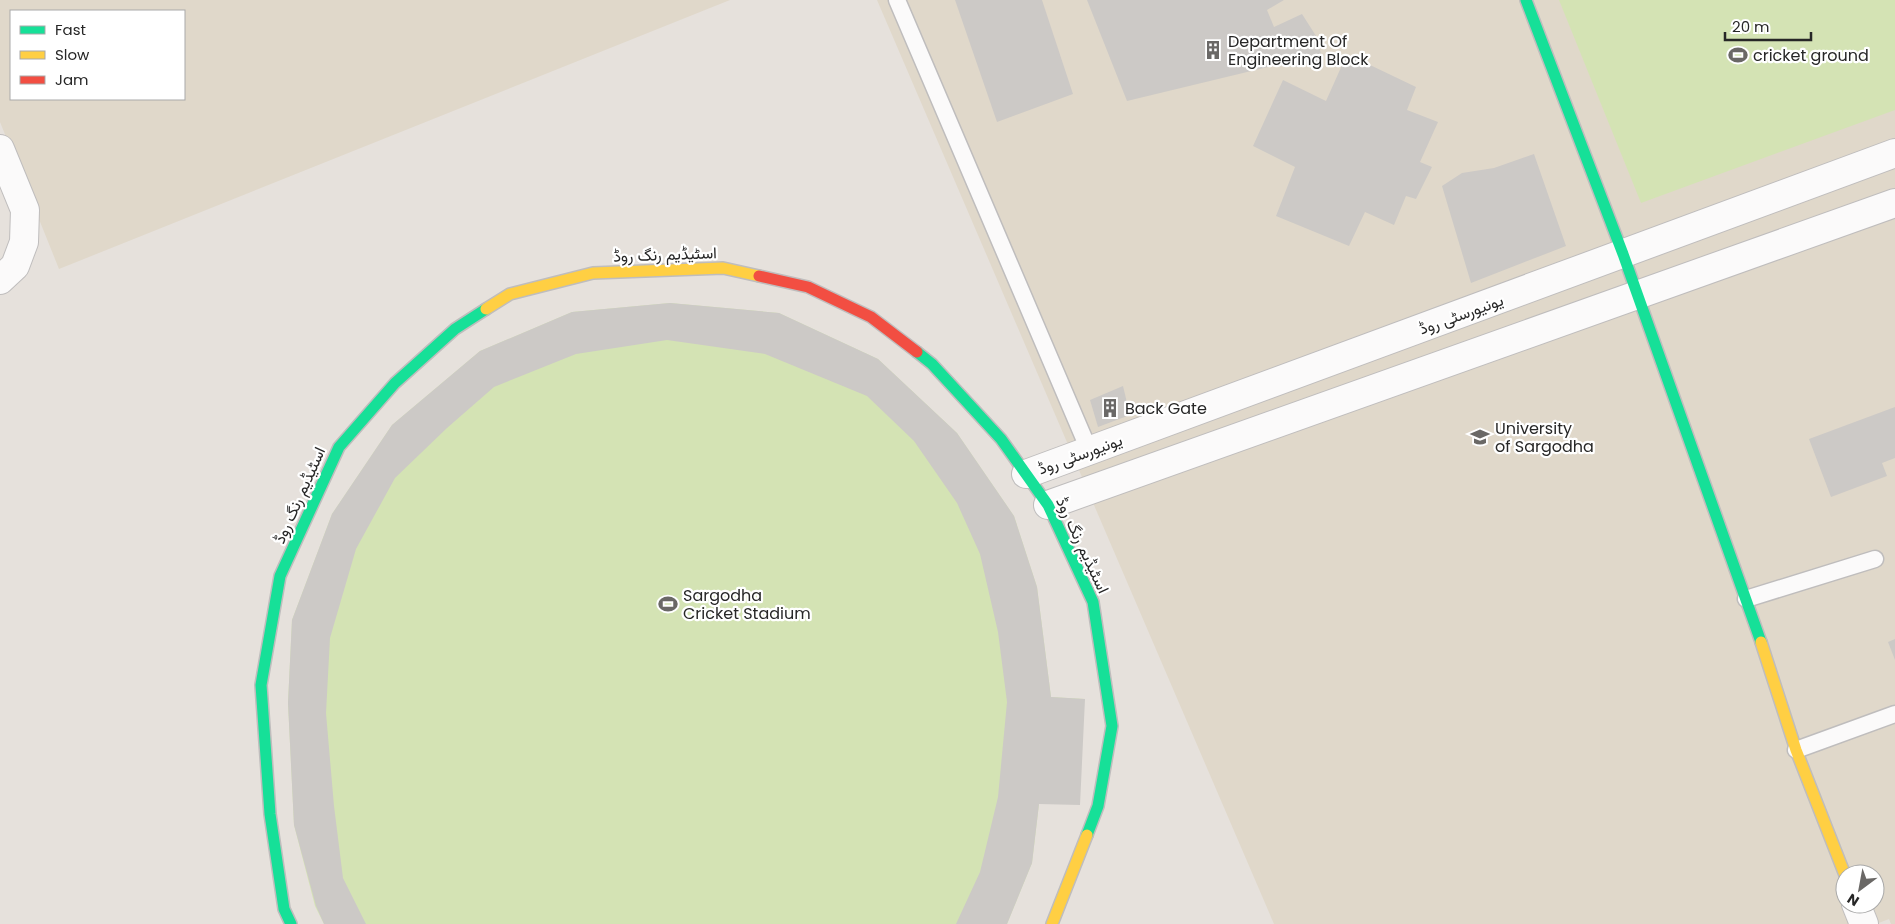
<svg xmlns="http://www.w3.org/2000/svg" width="1895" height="924" viewBox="0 0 1895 924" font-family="Poppins,Vazirmatn,sans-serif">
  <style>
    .education { fill: #e0d8ca; fill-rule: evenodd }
    .pitch { fill: #d4e3b4 }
    .building { fill: #ccc9c6 }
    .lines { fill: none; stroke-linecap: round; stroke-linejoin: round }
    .lane-casing { stroke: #bfbdbd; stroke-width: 19 }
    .street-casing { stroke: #bfbdbd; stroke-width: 30 }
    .fast-casing { stroke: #bfbdbd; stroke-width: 14 }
    .slow-casing { stroke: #bfbdbd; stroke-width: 14 }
    .jam-casing { stroke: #bfbdbd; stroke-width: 14 }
    .lane { stroke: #fbfafa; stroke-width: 16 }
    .street { stroke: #fbfafa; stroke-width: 28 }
    .fast { stroke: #16e098; stroke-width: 11 }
    .slow { stroke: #ffcf43; stroke-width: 11 }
    .jam { stroke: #f24e42; stroke-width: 11 }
    .labels { text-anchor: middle; stroke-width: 4.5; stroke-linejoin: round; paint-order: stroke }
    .poi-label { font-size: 16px; fill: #272727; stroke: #fff; text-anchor: start }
    .street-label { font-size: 16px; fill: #272727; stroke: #fff }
  </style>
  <rect width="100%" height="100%" fill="#e6e1dc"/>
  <g class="education">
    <path d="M0,0H730L59,269L0,122ZM11,11H184V99H11Z"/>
    <path d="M877,0H1895V924H1891L1889,919L1876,924H1274ZM1845,874H1875V904H1845Z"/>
  </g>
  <g class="pitch">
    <polygon points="1559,0 1895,0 1895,110 1641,203"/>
    <polygon points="670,303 779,313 878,359 957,433 1014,516 1037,587 1051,697 1085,699 1039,804 1032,863 1007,924 324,924 315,906 294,825 288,703 292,620 332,514 392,425 480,351 572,312"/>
  </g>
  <g class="building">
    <polygon points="955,0 1042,0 1073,94 997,122"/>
    <polygon points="1087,0 1284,0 1267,10 1274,27 1302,14 1318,39 1322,60 1300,67 1276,65 1127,101"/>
    <polygon points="1347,54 1416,87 1407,110 1438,122 1420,162 1432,167 1416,199 1406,196 1394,225 1365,212 1349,246 1276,216 1295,167 1253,146 1283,80 1326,101"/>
    <polygon points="1534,154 1566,246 1471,283 1442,186 1462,173 1494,168"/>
    <polygon points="670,303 779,313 878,359 957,433 1014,516 1037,587 1051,697 1085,699 1080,805 1039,804 1032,863 1007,924 956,924 980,872 998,797 1007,702 998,632 980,554 957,503 914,441 867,396 765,354 667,340 576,354 494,387 447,428 395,478 356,549 330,638 326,713 334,806 343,878 366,924 324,924 316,906 294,825 288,703 292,620 332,514 392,425 480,351 572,312"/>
    <polygon points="1123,386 1130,415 1098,427 1090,400"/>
    <polygon points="1895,407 1895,458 1882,463 1887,476 1831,497 1809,439"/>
    <polygon points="1895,639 1895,660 1888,642"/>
  </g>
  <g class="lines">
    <g class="lane-casing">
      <g id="lane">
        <polyline points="897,0 1089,450"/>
        <polyline points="1746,599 1875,559"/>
        <polyline points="1796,750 1895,714"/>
      </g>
    </g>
    <g class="street-casing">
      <g id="street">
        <polyline points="0,149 25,210 24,242 15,266 0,280"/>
        <polyline points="1026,474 1895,153"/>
        <polyline points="1048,505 1895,203"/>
        <polyline points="1856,904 1864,924"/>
      </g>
    </g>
    <g class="fast-casing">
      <g id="fast">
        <polyline points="1526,0 1623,254 1761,642"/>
        <polyline points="917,352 932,364 1001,439 1048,505 1093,602 1112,726 1098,806 1087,835"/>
        <polyline points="291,924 284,909 270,814 261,685 280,576 339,447 395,383 455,329 486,309"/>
      </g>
    </g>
    <g class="slow-casing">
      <g id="slow">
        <polyline points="486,309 510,294 593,273 723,268 759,276"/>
        <polyline points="1761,642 1796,750 1845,875"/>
        <polyline points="1052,924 1087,835"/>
      </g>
    </g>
    <g class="jam-casing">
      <polyline id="jam" points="759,276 808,287 871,317 917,352"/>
    </g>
    <use href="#lane" class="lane"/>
    <use href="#street" class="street"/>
    <use href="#fast" class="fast"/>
    <use href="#slow" class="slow"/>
    <use href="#jam" class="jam"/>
  </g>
  <defs>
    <g id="building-bare" transform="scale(1.5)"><path d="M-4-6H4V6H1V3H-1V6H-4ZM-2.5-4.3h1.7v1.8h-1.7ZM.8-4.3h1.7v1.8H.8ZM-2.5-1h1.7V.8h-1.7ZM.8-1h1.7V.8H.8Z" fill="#6a6866" stroke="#fff" stroke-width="2.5" paint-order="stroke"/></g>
    <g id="stadium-bare" transform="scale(1.5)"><path d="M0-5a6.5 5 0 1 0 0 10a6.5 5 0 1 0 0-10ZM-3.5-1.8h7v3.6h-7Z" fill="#6a6866" stroke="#fff" stroke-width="2.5" paint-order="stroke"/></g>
    <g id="university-bare" transform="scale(1.5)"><path d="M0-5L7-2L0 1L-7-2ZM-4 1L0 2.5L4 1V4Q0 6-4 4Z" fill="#6a6866" stroke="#fff" stroke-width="2.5" paint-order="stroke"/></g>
  </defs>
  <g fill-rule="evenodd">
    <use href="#building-bare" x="1213" y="50"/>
    <use href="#stadium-bare" x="1738" y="55"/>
    <use href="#building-bare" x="1110" y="408"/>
    <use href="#university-bare" x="1480" y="437"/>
    <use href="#stadium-bare" x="668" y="604"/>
  </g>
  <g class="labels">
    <g class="poi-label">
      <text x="1228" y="47">Department Of<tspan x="1228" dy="18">Engineering Block</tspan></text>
      <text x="1753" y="61">cricket ground</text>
      <text x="1125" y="414">Back Gate</text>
      <text x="1495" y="434">University<tspan x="1495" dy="18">of Sargodha</tspan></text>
      <text x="683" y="601">Sargodha<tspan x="683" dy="18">Cricket Stadium</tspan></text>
    </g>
    <g class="street-label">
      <text transform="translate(665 254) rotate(-2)" y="6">اسٹیڈیم رنگ روڈ</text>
      <text transform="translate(1461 314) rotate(-20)" y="6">یونیورسٹی روڈ</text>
      <text transform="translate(1080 454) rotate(-20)" y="6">یونیورسٹی روڈ</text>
      <text transform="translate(299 495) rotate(-66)" y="6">اسٹیڈیم رنگ روڈ</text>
      <text transform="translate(1083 545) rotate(65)" y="6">اسٹیڈیم رنگ روڈ</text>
    </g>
  </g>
  <rect x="10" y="10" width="175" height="90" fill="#ffffff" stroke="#a9a9a9"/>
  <rect x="20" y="26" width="25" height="8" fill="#16e098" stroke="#a9a9a9"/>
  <text x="55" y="35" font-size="15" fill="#272727">Fast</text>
  <rect x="20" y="51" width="25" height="8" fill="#ffcf43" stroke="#a9a9a9"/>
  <text x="55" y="60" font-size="15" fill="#272727">Slow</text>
  <rect x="20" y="76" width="25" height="8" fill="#f24e42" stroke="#a9a9a9"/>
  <text x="55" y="85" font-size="15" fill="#272727">Jam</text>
  <g transform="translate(1860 889) rotate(212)"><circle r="24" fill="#ffffff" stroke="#a9a9a9"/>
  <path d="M0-4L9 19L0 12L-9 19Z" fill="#6a6866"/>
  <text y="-8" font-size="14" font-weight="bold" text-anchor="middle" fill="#272727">N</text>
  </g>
  <path d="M1725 32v8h86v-8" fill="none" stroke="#272727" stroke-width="2.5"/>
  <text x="1732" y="32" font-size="15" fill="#272727" stroke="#ffffff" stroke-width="4" paint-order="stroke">20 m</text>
</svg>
